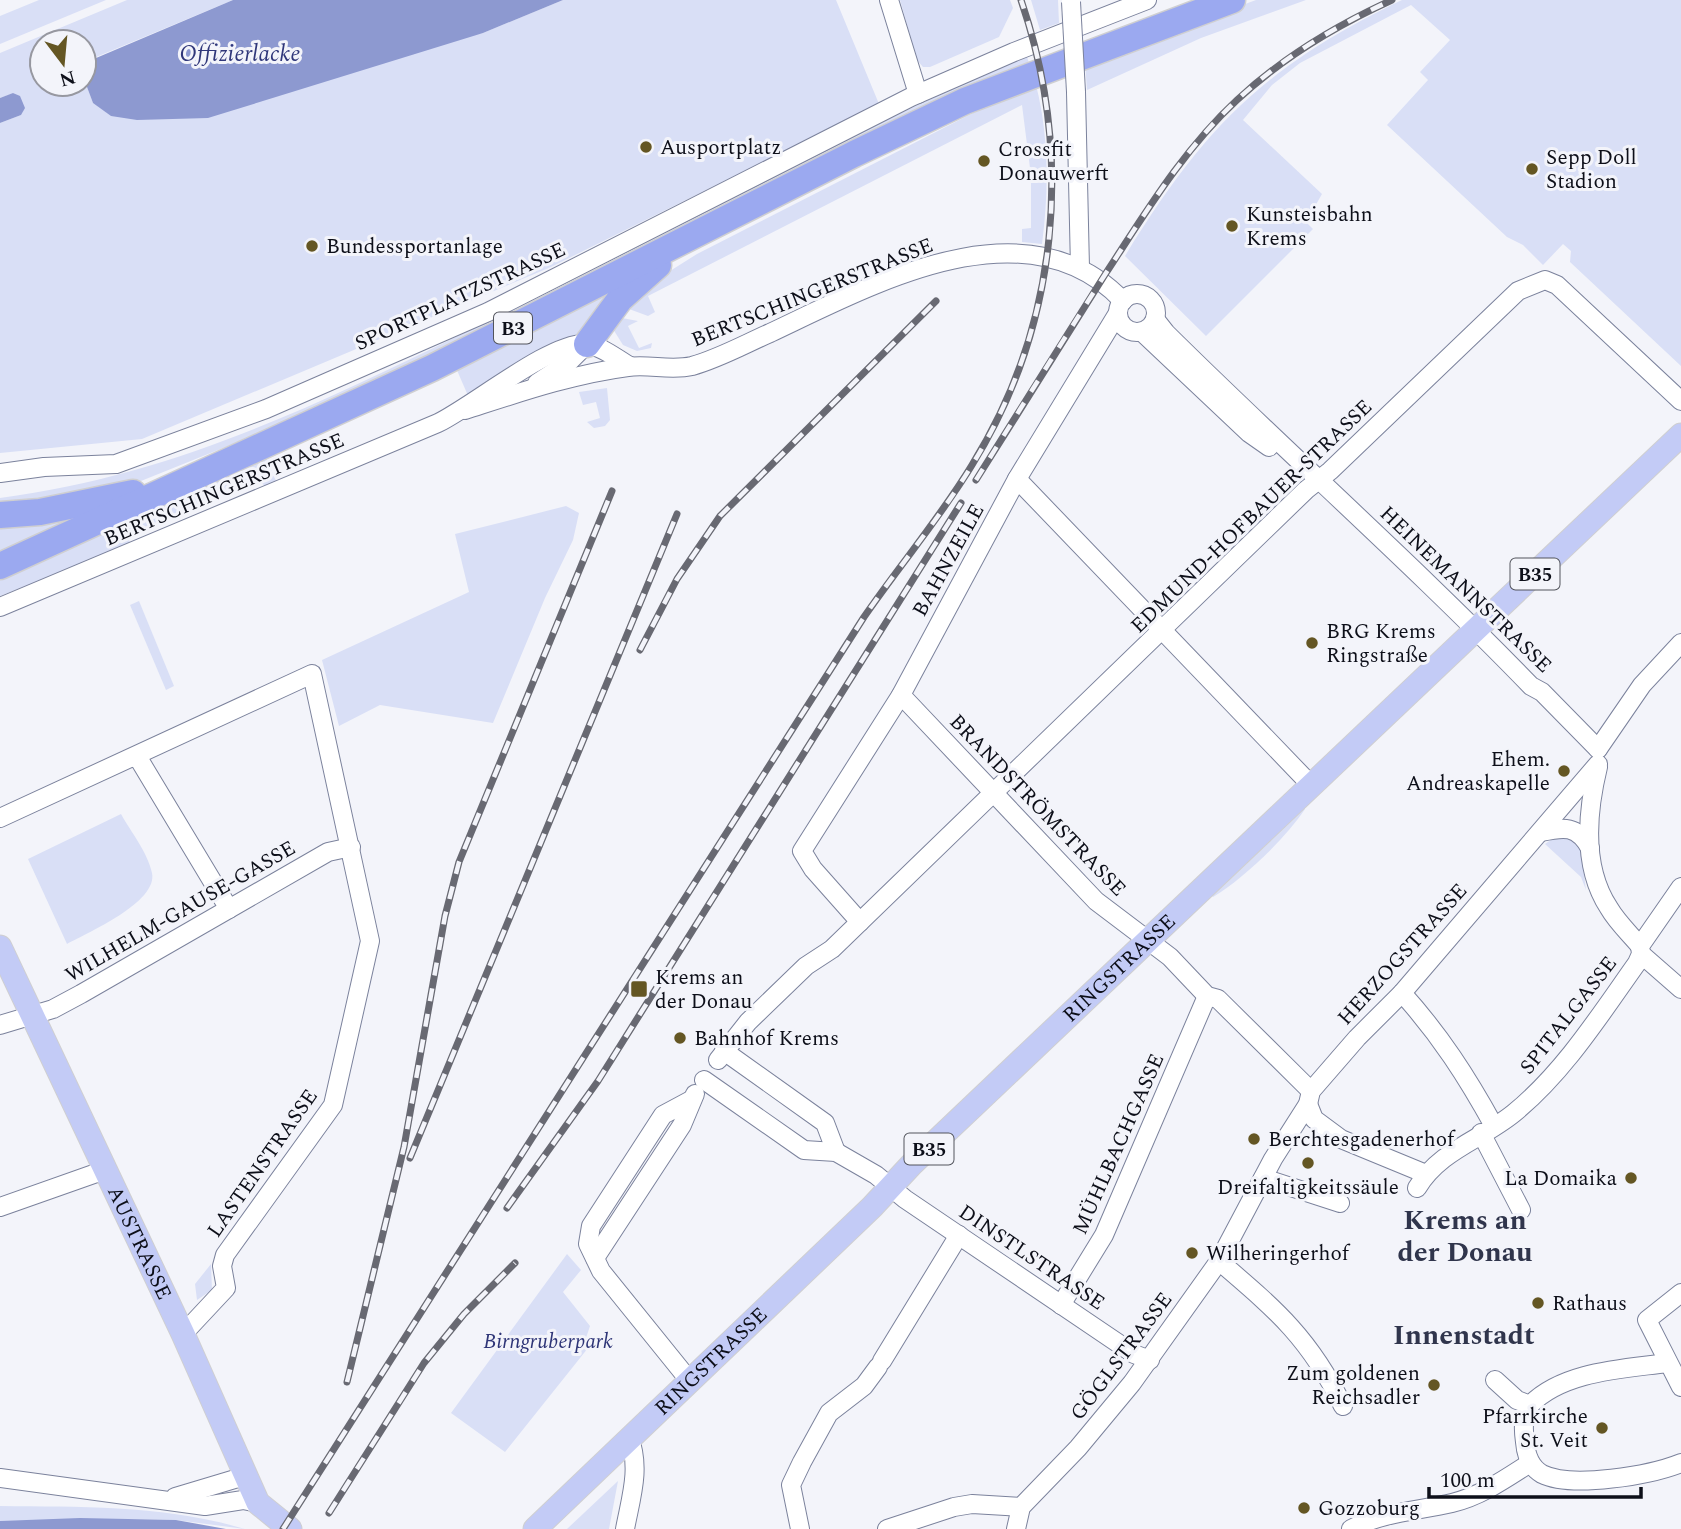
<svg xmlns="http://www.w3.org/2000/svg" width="1681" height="1529" viewBox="0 0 1681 1529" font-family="Spectral,serif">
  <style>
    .green { fill: #d9dff6 }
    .water { fill: #8d99d0 }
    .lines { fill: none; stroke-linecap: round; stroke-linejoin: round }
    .minor-casing { stroke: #7b829c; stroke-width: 20 }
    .major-casing { stroke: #cfcfd1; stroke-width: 25 }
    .highway-casing { stroke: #cfcfd1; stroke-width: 29 }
    .minor { stroke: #fff; stroke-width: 18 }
    .major { stroke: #c3cbf6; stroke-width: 23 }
    .highway { stroke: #9ba9f0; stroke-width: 26 }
    .rail-casing { stroke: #686972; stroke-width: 7 }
    .rail { stroke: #f3f4fa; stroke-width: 4.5; stroke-dasharray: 13; stroke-linecap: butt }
    .minor-bridge-casing { stroke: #7b829c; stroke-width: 20; stroke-linecap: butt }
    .minor-bridge { stroke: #fff; stroke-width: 18 }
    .poi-dot { fill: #645623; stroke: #f3f4fa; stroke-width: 2.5 }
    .labels { text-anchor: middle; stroke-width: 6; stroke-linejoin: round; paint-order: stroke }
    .shield { fill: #f3f4fa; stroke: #52545c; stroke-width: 2 }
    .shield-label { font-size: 19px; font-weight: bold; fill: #0d0f19 }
    .poi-label { font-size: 21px; fill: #0d0f19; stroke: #f3f4fa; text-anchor: start }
    .street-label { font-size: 21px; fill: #0d0f19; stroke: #f3f4fa }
    .park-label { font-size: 21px; font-style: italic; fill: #2e3577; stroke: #f3f4fa }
    .water-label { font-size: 23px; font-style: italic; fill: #30377a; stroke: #f3f4fa }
    .district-label { font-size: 28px; font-weight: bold; fill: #30354c; stroke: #f3f4fa }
  </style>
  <rect width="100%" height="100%" fill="#f3f4fa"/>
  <g class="green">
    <polygon points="39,0 106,0 0,44 0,16"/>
    <polygon points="127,0 233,0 89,60 84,69 84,42 42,42 42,84 84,84 84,79 93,103 483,33 563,0 836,0 879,104 551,267 142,439 0,453 0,123 21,115 14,93 0,98 0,53"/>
    <polygon points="900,0 1010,0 1013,8 999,37 930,67 923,67 917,60"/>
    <polygon points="1031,0 1058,0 1059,23 1040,30"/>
    <polygon points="1256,0 1306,0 1201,38 1087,90 1085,63"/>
    <path d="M1402,0H1681V366L1570,262L1571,251L1563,244L1543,265L1523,245L1507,237L1387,125L1428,80L1420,72L1450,40L1411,5L1300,63L1272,85L1243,120L1322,194L1306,222L1313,229L1206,336L1125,256C1204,127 1265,66 1402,0Z"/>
    <path d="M1027,57L1029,63L428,358L273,428L136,483L0,507V498C169,476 308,409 460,335C649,242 832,138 1027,57Z"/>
    <path d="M1036,85C1049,136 1049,191 1042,244L1022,242V229L1031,228V176L1022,105L648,296L655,312L648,316L629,309L643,288L697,254L971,114Z"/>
    <polygon points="611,291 585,334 469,398 456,368"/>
    <polygon points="622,318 638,321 628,326 639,348 652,343 651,348 637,351 623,345 613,329"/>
    <polygon points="607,388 610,420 605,426 594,428 587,422 600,418 596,402 583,405 579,392"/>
    <polygon points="266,458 277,483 267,487 255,479 127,535 131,545 0,596 0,578"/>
    <polygon points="566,506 579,513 573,540 545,598 493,723 380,705 339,726 322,660 469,592 455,534"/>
    <polygon points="92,512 0,555 0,525"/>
    <polygon points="139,601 174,686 166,690 130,605"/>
    <path d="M1303,807L1305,809C1286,838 1243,879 1213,897L1211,895Z"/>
    <path d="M121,814C131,832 148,853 152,873C158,902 89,932 67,944L28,859Z"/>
    <polygon points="1561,833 1580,842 1586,890 1581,877 1545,844"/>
    <polygon points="567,1254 581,1270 563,1292 590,1326 586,1338 588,1348 505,1452 451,1413"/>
    <polygon points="211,1264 212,1290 197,1300 195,1284"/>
    <polygon points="618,1481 609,1529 567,1529"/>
    <path d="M0,1506C83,1507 164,1505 245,1529L176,1520L133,1519L0,1521Z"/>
  </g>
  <g class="water">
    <polygon points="233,0 563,0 483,33 208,118 137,120 111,116 93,103 84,79 84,69 89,61"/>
    <polygon points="13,93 20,96 25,108 21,115 0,123 0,98"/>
    <polygon points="80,1518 176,1520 226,1529 0,1529 0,1521"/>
  </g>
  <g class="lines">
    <g class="minor-casing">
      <g id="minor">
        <polyline points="889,0 918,94"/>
        <polyline points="1076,92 1080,268"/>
        <circle cx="1137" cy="313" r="19"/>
        <path d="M1155,319L1166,333C1286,452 1413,564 1531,686L1542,692L1598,749"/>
        <polyline points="1142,332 1249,433 1269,447"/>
        <polyline points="537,383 569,362 587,344"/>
        <path d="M465,410C518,393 573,374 628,367C649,364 671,371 692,366C718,359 745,344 770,333C872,285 1026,199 1123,301"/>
        <polyline points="0,473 44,467 116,464 266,409 488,312 911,97 1014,52 1147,0"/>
        <polyline points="1017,479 1311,785"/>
        <path d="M0,607L438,423C473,406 552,341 586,344C602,346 617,359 630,366"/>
        <polyline points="901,695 1096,901 1170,957 1207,996 1218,999 1311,1091"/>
        <polyline points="1598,749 1642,685 1681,643"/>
        <polyline points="134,757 140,761 229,909"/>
        <path d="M1598,767C1587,812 1582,867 1609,908C1617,922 1630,934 1640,946"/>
        <polyline points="0,818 312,674 370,941 333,1105 225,1255 222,1266 226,1288 183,1334"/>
        <path d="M1541,832C1564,827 1577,825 1590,848"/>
        <polyline points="860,922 813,869 802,851 901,695 1017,479 1118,313"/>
        <polyline points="1641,954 1681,989"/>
        <path d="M1402,993C1440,1035 1467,1077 1494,1126"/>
        <polyline points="0,1025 53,1009 81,994 328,852 351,847"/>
        <polyline points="724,1051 825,1123 836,1152"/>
        <polyline points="718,1060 748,1022 806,966 832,949 1306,490 1330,471 1518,291 1545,280 1557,285 1681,401"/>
        <polyline points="704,1080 804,1150 836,1152 876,1175 905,1199 1134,1354 1150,1360"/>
        <polyline points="1308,1104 1314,1119 1341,1139 1426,1174"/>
        <polyline points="1481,1133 1521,1210"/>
        <polyline points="1263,1178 1340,1203"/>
        <path d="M1417,1188C1440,1150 1481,1140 1514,1113C1564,1072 1600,1015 1637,963L1641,954L1640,946L1681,887"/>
        <polyline points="0,1207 105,1170"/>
        <polyline points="595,1258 682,1125 695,1094"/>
        <path d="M1219,1261C1275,1309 1309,1337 1343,1406"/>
        <polyline points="1681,1293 1647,1320 1681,1387"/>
        <polyline points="1061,1305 1104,1235 1207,996"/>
        <polyline points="882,1361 959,1235"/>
        <polyline points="689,1380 601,1271 588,1244 591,1226 663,1115 691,1100"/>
        <path d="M1495,1380L1517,1400L1530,1405C1563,1371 1623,1369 1667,1363"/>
        <path d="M1530,1405C1523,1418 1523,1428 1525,1442C1526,1455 1530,1467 1542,1474C1572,1489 1651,1475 1681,1463"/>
        <polyline points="0,1478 205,1506 243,1500 258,1503"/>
        <polyline points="175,1497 245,1476"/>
        <path d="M625,1529C631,1497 641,1468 629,1437"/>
        <polyline points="800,1529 791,1485 802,1462 829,1413 864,1386 878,1367"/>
        <polyline points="887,1529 954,1507 972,1504 1021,1507"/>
        <polyline points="1016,1529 1021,1507 1078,1448 1132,1383 1219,1261 1273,1159 1308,1104 1311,1091 1357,1038 1402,993 1598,764"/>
        <path d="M1351,1529C1383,1512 1417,1511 1452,1503C1481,1496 1505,1479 1530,1463"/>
      </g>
    </g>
    <g class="major-casing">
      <g id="major">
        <path id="s1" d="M0,947L183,1334L258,1503L290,1529"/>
        <path id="s2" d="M535,1529L872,1207L911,1165L1681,435"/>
      </g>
    </g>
    <g class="highway-casing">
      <g id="highway">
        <polyline points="587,344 620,299 658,265"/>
        <polyline points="0,515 40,512 133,493"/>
        <polyline points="0,566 432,368 854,154 965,101 1232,0"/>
      </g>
    </g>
    <use href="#minor" class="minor"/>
    <use href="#major" class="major"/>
    <use href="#highway" class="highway"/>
    <g class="rail-casing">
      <g id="rail">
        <path d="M976,480C1019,411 1062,342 1106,273C1146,212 1183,150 1237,100C1282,58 1335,26 1392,0"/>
        <polyline points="640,650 677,579 720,516 936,301"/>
        <polyline points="410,1158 677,514"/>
        <polyline points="507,1208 598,1081 961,503"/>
        <polyline points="347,1382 404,1147 445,916 459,862 612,491"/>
        <polyline points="329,1513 424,1363 464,1314 515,1263"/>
        <path d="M283,1529L864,617C899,566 940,518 972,465C1059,325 1074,155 1021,0"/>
      </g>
    </g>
    <use href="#rail" class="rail"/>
    <g class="minor-bridge-casing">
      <polyline id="minor-bridge" points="1071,2 1076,92"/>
    </g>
    <use href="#minor-bridge" class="minor-bridge"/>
  </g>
  <g class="poi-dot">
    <circle cx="646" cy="147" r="7"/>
    <circle cx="984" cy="161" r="7"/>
    <circle cx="1532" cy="169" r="7"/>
    <circle cx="1232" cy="226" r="7"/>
    <circle cx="312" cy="246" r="7"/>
    <circle cx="1312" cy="643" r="7"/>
    <circle cx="1564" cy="771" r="7"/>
    <rect x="630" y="980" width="18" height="18" rx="3.5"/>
    <circle cx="680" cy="1038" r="7"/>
    <circle cx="1254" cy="1139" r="7"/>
    <circle cx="1308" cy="1163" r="7"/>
    <circle cx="1631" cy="1178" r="7"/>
    <circle cx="1192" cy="1253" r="7"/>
    <circle cx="1538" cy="1303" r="7"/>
    <circle cx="1434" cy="1385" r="7"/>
    <circle cx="1602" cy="1428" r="7"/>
    <circle cx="1304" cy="1508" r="7"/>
  </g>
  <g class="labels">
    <g class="shield">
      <rect x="494" y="312.5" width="38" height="31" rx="5"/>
      <rect x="1510.5" y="558.5" width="49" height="31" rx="5"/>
      <rect x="904.5" y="1133.5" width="49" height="31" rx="5"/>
    </g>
    <g class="shield-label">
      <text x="513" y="335">B3</text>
      <text x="1535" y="581">B35</text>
      <text x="929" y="1156">B35</text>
    </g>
    <g class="poi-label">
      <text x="660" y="154">Ausportplatz</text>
      <text x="998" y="156">Crossfit<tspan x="998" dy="24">Donauwerft</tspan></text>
      <text x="1546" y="164">Sepp Doll<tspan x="1546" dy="24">Stadion</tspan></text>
      <text x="1246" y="221">Kunsteisbahn<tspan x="1246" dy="24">Krems</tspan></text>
      <text x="326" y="253">Bundessportanlage</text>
      <text x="1326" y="638">BRG Krems<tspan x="1326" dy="24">Ringstraße</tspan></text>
      <text x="1550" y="766" text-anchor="end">Ehem.<tspan x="1550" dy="24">Andreaskapelle</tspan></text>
      <text x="655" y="984">Krems an<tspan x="655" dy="24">der Donau</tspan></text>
      <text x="694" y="1045">Bahnhof Krems</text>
      <text x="1268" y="1146">Berchtesgadenerhof</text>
      <text x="1617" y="1185" text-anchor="end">La Domaika</text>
      <text x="1308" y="1194" text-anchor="middle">Dreifaltigkeitssäule</text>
      <text x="1206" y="1260">Wilheringerhof</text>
      <text x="1552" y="1310">Rathaus</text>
      <text x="1420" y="1380" text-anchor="end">Zum goldenen<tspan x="1420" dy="24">Reichsadler</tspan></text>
      <text x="1588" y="1423" text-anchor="end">Pfarrkirche<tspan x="1588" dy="24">St. Veit</tspan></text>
      <text x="1318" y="1515">Gozzoburg</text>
    </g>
    <g class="street-label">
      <text transform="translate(812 292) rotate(-22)" y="7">BERTSCHINGERSTRASSE</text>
      <text transform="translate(460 296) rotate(-25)" y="7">SPORTPLATZSTRASSE</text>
      <text transform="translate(224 489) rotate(-23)" y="7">BERTSCHINGERSTRASSE</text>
      <text transform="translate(1251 516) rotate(-44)" y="7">EDMUND-HOFBAUER-STRASSE</text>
      <text transform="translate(948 560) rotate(-61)" y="7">BAHNZEILE</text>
      <text transform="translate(1466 589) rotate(44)" y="7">HEINEMANNSTRASSE</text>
      <text transform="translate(1038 805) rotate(46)" y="7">BRANDSTRÖMSTRASSE</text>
      <text transform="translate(180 911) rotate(-30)" y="7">WILHELM-GAUSE-GASSE</text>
      <text transform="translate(1402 954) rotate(-48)" y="7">HERZOGSTRASSE</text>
      <text dy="7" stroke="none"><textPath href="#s2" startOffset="810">RINGSTRASSE</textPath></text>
      <text transform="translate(1568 1015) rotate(-52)" y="7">SPITALGASSE</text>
      <text transform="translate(1118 1144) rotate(-66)" y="7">MÜHLBACHGASSE</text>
      <text transform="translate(262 1163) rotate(-55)" y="7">LASTENSTRASSE</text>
      <text dy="7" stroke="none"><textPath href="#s1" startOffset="327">AUSTRASSE</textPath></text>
      <text transform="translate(1032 1257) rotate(34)" y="7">DINSTLSTRASSE</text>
      <text transform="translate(1121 1356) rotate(-53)" y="7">GÖGLSTRASSE</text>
      <text dy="7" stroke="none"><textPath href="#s2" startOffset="243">RINGSTRASSE</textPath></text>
    </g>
    <g class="park-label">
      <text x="548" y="1348">Birngruberpark</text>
    </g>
    <g class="water-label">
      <text x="240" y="61">Offizierlacke</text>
    </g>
    <g class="district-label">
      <text x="1465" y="1229">Krems an<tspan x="1465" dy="32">der Donau</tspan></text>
      <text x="1464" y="1344">Innenstadt</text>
    </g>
  </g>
  <g transform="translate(63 63) rotate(164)"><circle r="33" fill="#f3f4fa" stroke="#9798a0" stroke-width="2"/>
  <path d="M0-5L12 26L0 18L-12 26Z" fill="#645623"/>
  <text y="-10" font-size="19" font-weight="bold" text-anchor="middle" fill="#0d0f19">N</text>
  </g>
  <path d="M1429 1487v10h212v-10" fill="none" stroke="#0d0f19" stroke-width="3.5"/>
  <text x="1440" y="1487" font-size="21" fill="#0d0f19" stroke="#f3f4fa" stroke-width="5" paint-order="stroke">100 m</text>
</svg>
